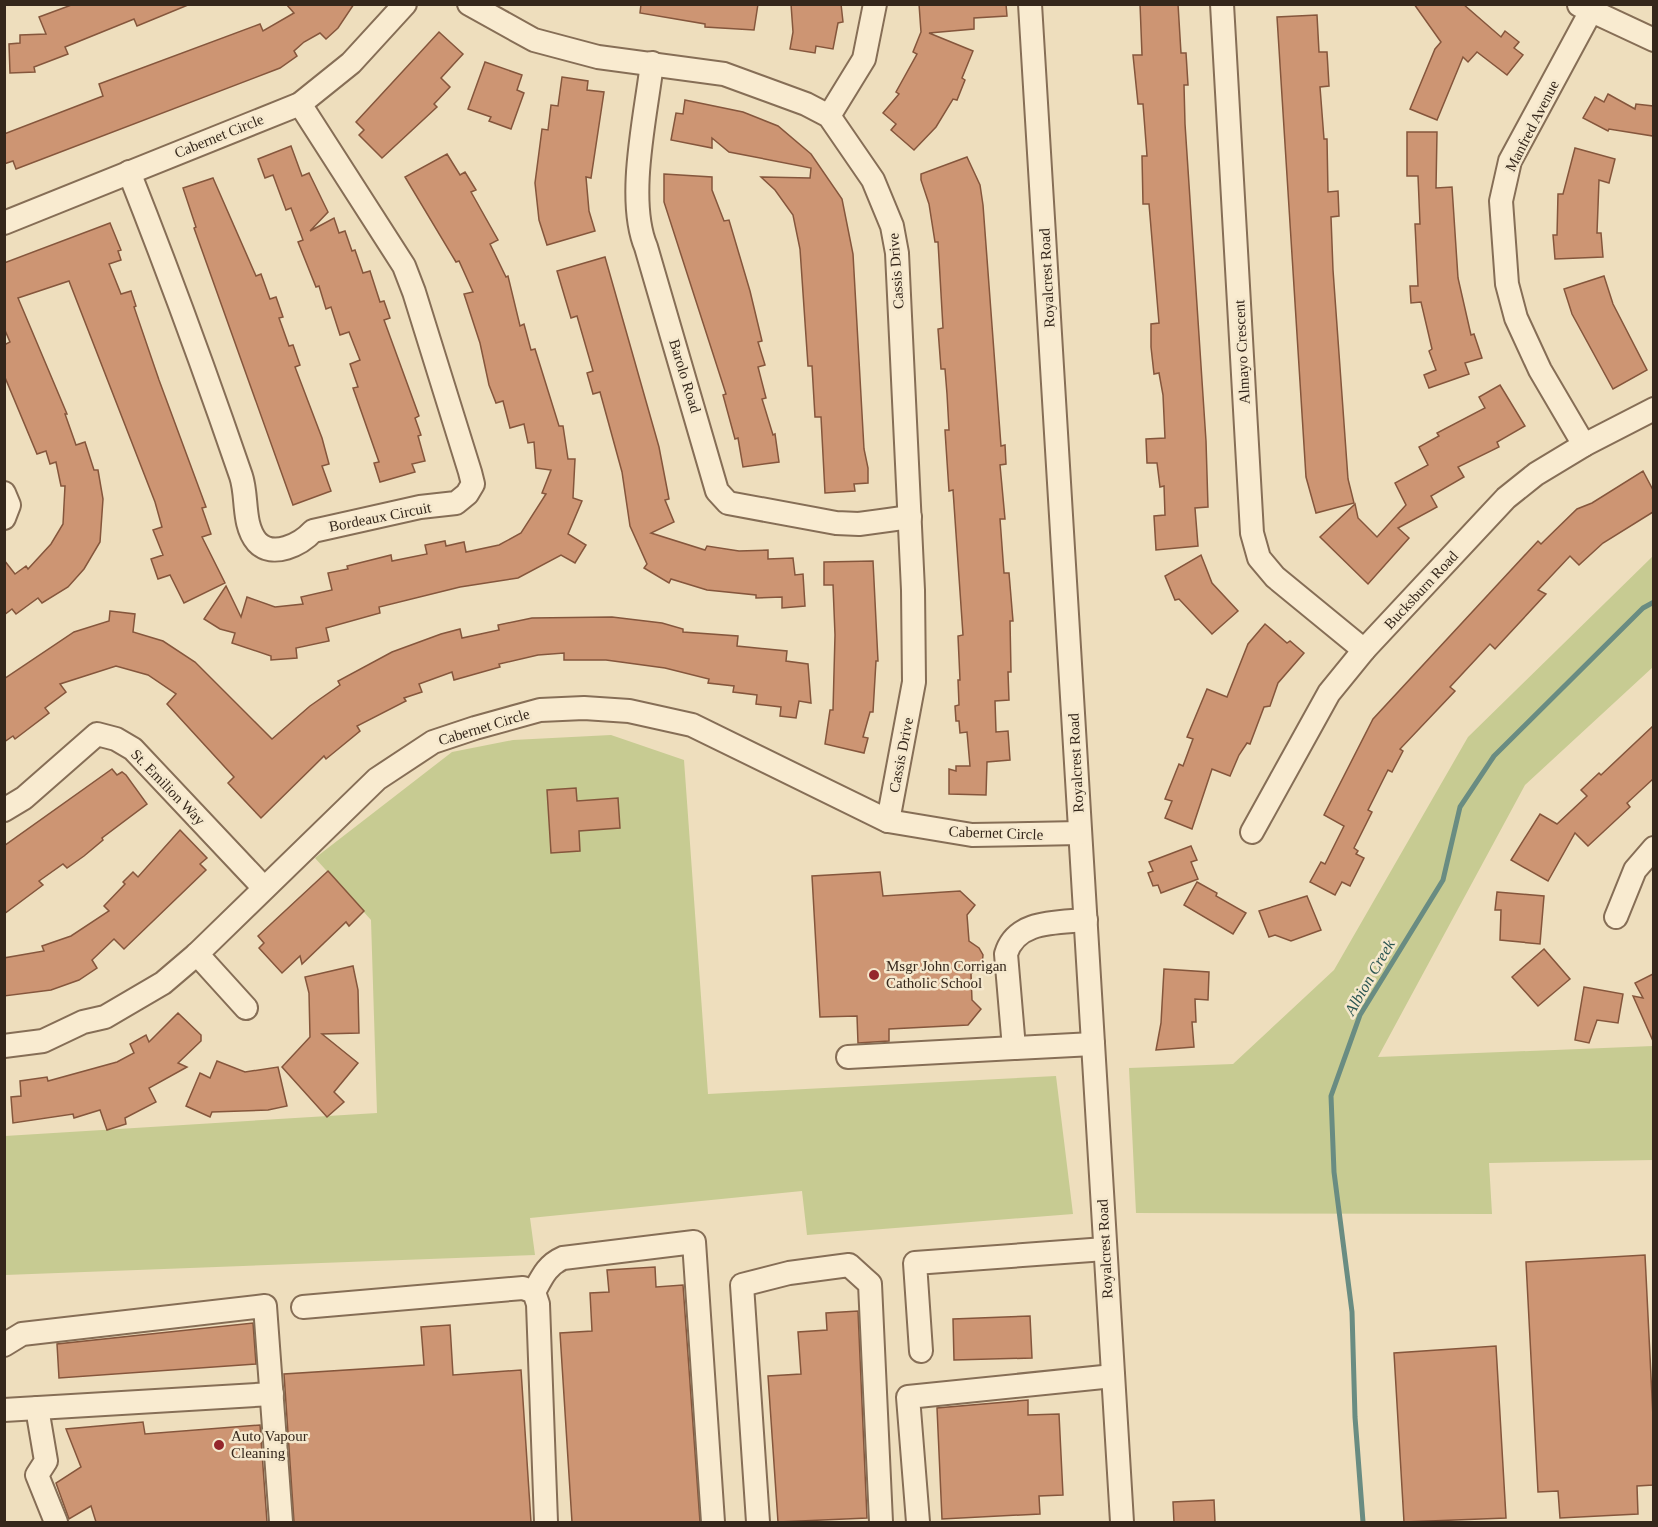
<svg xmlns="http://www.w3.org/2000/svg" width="1658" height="1527" viewBox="0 0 1658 1527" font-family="Georgia,serif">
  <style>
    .green { fill: #c7cb92 }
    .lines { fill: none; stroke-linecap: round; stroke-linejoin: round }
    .stream { stroke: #698c82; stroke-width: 5 }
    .building { fill: #cd9573; stroke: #85563c; stroke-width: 1.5 }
    .minor-casing { stroke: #866e56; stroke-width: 26 }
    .minor { stroke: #f9ebd0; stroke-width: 22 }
    .poi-dot { fill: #95262b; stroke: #f5e8cd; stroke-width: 2 }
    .labels { text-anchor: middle; stroke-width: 5; stroke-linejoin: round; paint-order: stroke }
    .street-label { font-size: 15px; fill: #35271b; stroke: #f5e8cd }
    .poi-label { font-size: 15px; fill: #35271b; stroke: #f5e8cd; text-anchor: start }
    .water-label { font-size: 16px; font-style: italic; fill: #2a5551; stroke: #f5e8cd }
  </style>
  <rect width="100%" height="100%" fill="#eedebd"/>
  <g class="green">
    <polygon points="1653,556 1653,667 1525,785 1378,1057 1653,1046 1653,1160 1489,1163 1492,1214 1136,1213 1129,1068 1233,1064 1334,970 1468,737"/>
    <polygon points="611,735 684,760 708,1094 1056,1076 1073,1214 807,1235 802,1191 530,1218 535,1255 5,1275 5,1136 377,1113 371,920 315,858 452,752 513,740"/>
  </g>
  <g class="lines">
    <polyline class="stream" points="1363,1522 1355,1417 1352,1312 1334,1172 1331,1096 1360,1015 1443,880 1460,807 1494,756 1643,608 1654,602"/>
  </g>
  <g class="building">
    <polygon points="74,4 188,4 188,5 137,26 134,19 65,47 68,54 34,67 35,72 10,73 9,44 20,43 20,35 46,34 39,17"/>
    <polygon points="286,4 354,4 338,28 326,39 320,33 304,42 294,51 297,56 280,68 16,169 13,161 4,164 4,134 103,96 99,84 260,24 263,31 294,13"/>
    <polygon points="641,4 758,4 754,30 705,27 705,24 640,13"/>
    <polygon points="791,4 841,4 843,22 838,23 833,49 816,46 815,53 790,49 793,32"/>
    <polygon points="919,4 1006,4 1007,16 974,18 974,29 929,33 973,51 962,78 965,80 957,100 953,99 936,127 914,150 891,130 896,124 883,113 899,94 896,92 917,54 913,52 921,32"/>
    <polygon points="1140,4 1178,4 1181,53 1186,53 1188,85 1184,85 1185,124 1206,441 1208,507 1195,508 1198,546 1156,550 1154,516 1165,515 1164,486 1160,487 1157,463 1147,463 1146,439 1165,438 1163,395 1159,373 1154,374 1151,347 1151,324 1159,323 1149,204 1143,204 1142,156 1147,156 1143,104 1138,104 1133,55 1142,55"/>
    <polygon points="1414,4 1463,4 1501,37 1505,31 1519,42 1514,48 1523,55 1507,75 1477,52 1468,62 1463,57 1437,120 1410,109 1435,49 1441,42"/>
    <polygon points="1317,15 1319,52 1327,52 1329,86 1320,87 1324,139 1327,139 1328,192 1338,191 1339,216 1331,217 1333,270 1348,479 1354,503 1316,513 1306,477 1277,17"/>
    <polygon points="439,32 463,54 441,78 450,87 434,104 437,107 382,158 359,135 364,130 356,122"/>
    <polygon points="485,62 522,75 517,90 524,93 511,129 489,121 491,117 468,109"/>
    <polygon points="562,77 588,81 587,90 604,92 591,178 586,177 589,211 595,231 547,245 539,220 535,183 542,129 548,130 551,105 558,106"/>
    <polygon points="1608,94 1635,109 1636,104 1653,106 1653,136 1609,129 1608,131 1583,118 1595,97 1604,102"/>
    <polygon points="685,100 743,112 778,126 811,154 842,199 853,254 864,449 868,468 868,483 854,484 855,491 825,493 821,417 815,417 812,366 808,366 800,249 793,215 775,190 761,177 810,178 811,168 729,152 712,138 712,148 671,140 676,113 683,114"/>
    <polygon points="1407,132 1437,132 1436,188 1452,187 1458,278 1471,335 1474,334 1482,358 1465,363 1469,374 1429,388 1424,375 1436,370 1429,351 1432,349 1421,302 1411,303 1410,286 1418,286 1415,224 1420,224 1418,176 1407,176"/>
    <polygon points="291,146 302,176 309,173 328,212 310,231 334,218 339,233 345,231 352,251 355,250 363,273 370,271 380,302 384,301 390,318 384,320 419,416 415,418 421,435 418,436 425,461 412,464 415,472 380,482 374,463 379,462 353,388 358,387 350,364 360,360 349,332 340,335 331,307 326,309 319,286 316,287 298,242 303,240 291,208 286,210 273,175 265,178 258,159"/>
    <polygon points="1575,148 1615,159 1609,183 1599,180 1597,233 1601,233 1603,257 1555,259 1553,235 1557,235 1558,194 1563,194"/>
    <polygon points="447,154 460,175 465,172 476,190 471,192 498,240 490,244 506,277 508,276 520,326 524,324 531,350 535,349 559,426 563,426 568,459 575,459 573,498 582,501 568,534 586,545 575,563 561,555 518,578 460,587 379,607 380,613 326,628 329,641 296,648 297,658 271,660 271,656 232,643 235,633 220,629 204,619 226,586 241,617 247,597 275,607 303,604 301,597 332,590 328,573 348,569 347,566 391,555 392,561 427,554 425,545 445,541 446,546 464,542 466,552 499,545 521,533 546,494 542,493 551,470 536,468 534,442 528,443 524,424 510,428 503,401 496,403 489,385 480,343 464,294 473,292 459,261 456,262 405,177"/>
    <polygon points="967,157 980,185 983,205 1001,446 1005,445 1006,464 1000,465 1005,519 1000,519 1004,573 1009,573 1013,621 1010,621 1011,672 1008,672 1009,700 995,701 996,732 1008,731 1010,760 987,762 986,795 949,794 949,769 956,771 956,766 970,766 967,732 960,733 959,721 956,721 955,706 959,705 958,680 960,680 958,636 963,635 953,490 949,491 946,446 945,430 949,430 947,394 945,369 941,369 938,329 943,328 938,242 935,242 929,204 921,180 921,174"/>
    <polygon points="664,174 712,177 712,190 724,221 729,220 750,291 762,341 758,342 765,365 758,367 766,398 762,399 773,435 775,434 779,462 743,467 738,438 735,439 723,395 726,394 664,202"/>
    <polygon points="213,178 256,276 261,274 270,299 276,297 283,317 279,318 289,346 293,345 300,365 295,367 322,438 329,464 322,466 331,491 293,505 194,228 196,227 183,188"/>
    <polygon points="110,223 121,250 118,251 121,260 109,264 121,294 131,291 136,306 134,307 159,380 206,507 202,508 211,534 202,537 225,583 184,603 170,575 158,579 151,559 163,555 153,530 162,527 155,502 69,281 18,298 67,414 65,414 76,445 85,442 94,470 98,470 103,499 100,542 84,569 68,587 42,603 38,598 16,614 12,609 4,615 4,560 15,574 26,566 28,569 51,544 63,524 65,486 61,486 56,462 50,464 46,451 37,454 4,375 4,345 10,342 4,328 4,263"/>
    <polygon points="605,257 659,447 669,499 665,500 674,522 651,533 705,550 707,546 739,551 768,550 768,559 793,558 795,575 803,574 805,606 782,608 782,597 756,598 756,595 707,590 671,579 669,583 644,568 647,564 630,526 622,472 608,421 600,392 593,394 587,373 593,371 577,316 571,318 557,271"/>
    <polygon points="1604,276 1613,304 1647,370 1613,389 1572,314 1564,289"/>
    <polygon points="1500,385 1525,426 1497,442 1499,447 1458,467 1464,477 1431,496 1437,507 1398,528 1409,538 1368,584 1320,537 1355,504 1358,518 1377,537 1406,505 1395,483 1428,465 1419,447 1439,436 1437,433 1485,408 1479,397"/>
    <polygon points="1643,471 1653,490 1653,512 1603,543 1579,565 1570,556 1538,590 1546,594 1495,649 1490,644 1450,687 1455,691 1400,749 1403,751 1392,772 1388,770 1368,810 1372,812 1354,848 1358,851 1356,854 1364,858 1350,886 1342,882 1335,895 1310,882 1321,862 1325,864 1344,826 1324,815 1373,719 1538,541 1541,544 1577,509 1592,503"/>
    <polygon points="1201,555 1212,583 1238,611 1212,634 1179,599 1175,600 1165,576"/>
    <polygon points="873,561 878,661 876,661 873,712 870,712 863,737 868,738 864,753 825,744 830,710 833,710 835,635 833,585 824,585 824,562"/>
    <polygon points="110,611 135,614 133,632 163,641 195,662 272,739 310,706 340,685 338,681 392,652 441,634 460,629 462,638 499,630 498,625 532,618 612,617 662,623 683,629 683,632 738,636 737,646 787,651 786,661 808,664 811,703 799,701 796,718 780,716 781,707 756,704 757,695 733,692 734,686 708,683 709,679 665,668 606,660 564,660 564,653 538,655 499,664 500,667 454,680 452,672 419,684 422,692 404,698 406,701 357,726 360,731 326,759 324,756 261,818 228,783 234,777 167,704 176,694 148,675 116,666 60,684 66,692 45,708 49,713 15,739 13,736 4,742 4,679 74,632 109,621"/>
    <polygon points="1265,624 1287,643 1290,641 1304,653 1278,683 1270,706 1264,707 1250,744 1247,743 1239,755 1230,776 1212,769 1192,829 1165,818 1172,801 1165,799 1179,764 1183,766 1193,739 1187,737 1207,689 1227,697 1248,644"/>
    <polygon points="1653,726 1653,779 1627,803 1630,807 1588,846 1575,833 1548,881 1511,860 1540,814 1557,824 1587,796 1581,790 1599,773 1601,775"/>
    <polygon points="112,769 117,775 122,772 126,775 147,804 102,838 103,840 84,856 67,868 63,864 39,881 43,885 4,914 4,846"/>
    <polygon points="576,788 577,801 618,798 620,828 579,831 580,851 551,853 547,790"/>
    <polygon points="180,830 207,858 200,864 206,870 124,949 114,939 92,960 97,968 79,980 51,990 4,996 4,958 44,951 42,946 71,936 109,911 104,906 125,884 123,882 133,872 138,877"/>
    <polygon points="1191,846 1197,860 1191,862 1198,879 1161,893 1158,885 1153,886 1148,873 1153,871 1149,862"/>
    <polygon points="328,871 364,911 349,926 346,922 302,964 300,956 282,973 259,948 264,943 258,936"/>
    <polygon points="880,872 883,896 960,891 975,905 967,915 969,941 979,948 983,955 982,965 971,974 972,1000 981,1009 968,1025 889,1029 889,1041 858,1043 857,1016 820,1017 812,876"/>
    <polygon points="1197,882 1217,893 1216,896 1246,913 1233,934 1184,905"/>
    <polygon points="1497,892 1544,896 1540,944 1500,940 1501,910 1495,910"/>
    <polygon points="1307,896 1321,930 1291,941 1275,935 1269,937 1259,911"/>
    <polygon points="1544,949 1570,979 1538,1006 1512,977"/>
    <polygon points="353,966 358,990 359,1033 322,1034 358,1063 334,1092 344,1102 327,1117 282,1067 310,1037 309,993 305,977"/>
    <polygon points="1164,969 1209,972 1208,1000 1195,999 1196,1022 1192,1022 1194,1047 1156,1050 1161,1023"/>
    <polygon points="1653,974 1653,1041 1633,996 1643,998 1635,983"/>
    <polygon points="1584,987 1623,994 1618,1023 1597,1020 1589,1043 1575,1040"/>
    <polygon points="178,1013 201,1035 201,1041 178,1063 187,1067 149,1088 156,1102 125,1118 126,1124 107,1130 100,1110 74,1118 73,1114 13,1123 11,1097 21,1096 20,1081 47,1077 48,1081 117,1062 134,1053 130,1044 146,1035 149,1042"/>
    <polygon points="217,1061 245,1072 278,1067 287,1106 268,1110 212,1112 210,1117 186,1106 200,1073 210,1078"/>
    <polygon points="1645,1255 1653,1417 1653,1485 1637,1486 1638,1514 1560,1518 1558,1491 1538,1492 1526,1262"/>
    <polygon points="655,1267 656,1287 683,1285 700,1522 572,1522 560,1333 592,1331 590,1293 609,1292 607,1270"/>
    <polygon points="858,1311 867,1518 778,1522 768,1376 801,1374 798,1332 827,1330 826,1313"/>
    <polygon points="1030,1316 1032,1358 954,1360 953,1319"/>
    <polygon points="253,1323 256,1364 59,1378 57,1344"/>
    <polygon points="450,1325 453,1375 521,1370 531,1522 294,1522 284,1374 424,1365 421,1327"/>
    <polygon points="1496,1346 1506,1518 1404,1522 1394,1353"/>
    <polygon points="1028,1400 1028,1415 1059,1414 1063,1495 1039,1496 1040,1514 942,1519 937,1408"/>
    <polygon points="143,1422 145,1434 260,1425 267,1522 96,1522 91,1506 69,1519 56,1483 81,1467 66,1429"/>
    <polygon points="1214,1500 1215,1522 1174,1522 1173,1502"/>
  </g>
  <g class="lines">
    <g class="minor-casing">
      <g id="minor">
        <polyline points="469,4 534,40 598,57 724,74 806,104 829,116 873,180 892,226 897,253 913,590 914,682 888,821"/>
        <polyline points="1030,4 1122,1522"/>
        <polyline points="1222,4 1252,533 1259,558 1275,577 1364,650"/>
        <polyline points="1579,5 1654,40"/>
        <path d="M652,63C646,115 626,199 646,247L717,491L728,503L836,523L859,524L910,517"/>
        <polyline points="829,116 864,59 875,4"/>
        <path d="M129,172C169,273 206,374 241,476C248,497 242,524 257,542C273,559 301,544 313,531L420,507L456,503L467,494L473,484L470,472L414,292L404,266L300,104"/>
        <polyline points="4,223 300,104 351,63 405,4"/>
        <polyline points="1584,445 1540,370 1516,318 1507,284 1501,201 1510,161 1591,11"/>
        <polyline points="4,493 9,505 4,518"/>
        <polyline points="4,810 24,798 97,734 116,739 133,749 264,888"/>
        <polyline points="1252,832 1329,693 1364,650 1506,498 1536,474 1584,445 1654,409"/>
        <polyline points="1616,917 1635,870 1654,848"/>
        <path d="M1086,920C1056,923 1016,920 1006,954L1014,1048L1093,1044"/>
        <polyline points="197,954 246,1008"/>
        <polyline points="4,1046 43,1041 83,1022 105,1017 163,983 197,954 377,779 433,742 475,728 540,710 584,708 629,711 692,725 888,821 972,835 1080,833"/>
        <polyline points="848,1057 1014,1048"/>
        <path d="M534,1292C542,1277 547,1265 563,1258L694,1242L713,1522"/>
        <polyline points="303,1307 523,1288 534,1292 538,1304 546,1522"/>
        <polyline points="4,1345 22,1334 265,1306 281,1522"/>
        <polyline points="921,1351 915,1263 1105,1249"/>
        <polyline points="37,1408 46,1461 37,1475 56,1522"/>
        <polyline points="4,1410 272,1394"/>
        <polyline points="758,1522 742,1285 789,1273 849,1265 870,1284 881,1522"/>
        <polyline points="918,1522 908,1397 1113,1376"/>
      </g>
    </g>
    <use href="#minor" class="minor"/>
  </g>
  <g class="poi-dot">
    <circle cx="874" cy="975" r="6"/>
    <circle cx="219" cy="1445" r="6"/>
  </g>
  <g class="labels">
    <g class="street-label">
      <text transform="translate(1532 126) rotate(-63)" y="5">Manfred Avenue</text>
      <text transform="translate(219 136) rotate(-22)" y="5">Cabernet Circle</text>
      <text transform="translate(896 271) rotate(-94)" y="5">Cassis Drive</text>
      <text transform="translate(1047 278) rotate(-93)" y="5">Royalcrest Road</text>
      <text transform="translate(1242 352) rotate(-93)" y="5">Almayo Crescent</text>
      <text transform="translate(685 376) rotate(73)" y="5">Barolo Road</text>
      <text transform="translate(380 517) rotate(-11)" y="5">Bordeaux Circuit</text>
      <text transform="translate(1421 590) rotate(-47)" y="5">Bucksburn Road</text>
      <text transform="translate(484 727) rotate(-17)" y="5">Cabernet Circle</text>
      <text transform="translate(901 755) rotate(-79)" y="5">Cassis Drive</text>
      <text transform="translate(1076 763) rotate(-93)" y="5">Royalcrest Road</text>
      <text transform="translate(168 787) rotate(46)" y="5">St. Emilion Way</text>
      <text transform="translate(996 833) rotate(2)" y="5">Cabernet Circle</text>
      <text transform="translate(1105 1249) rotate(-93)" y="5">Royalcrest Road</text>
    </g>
    <g class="poi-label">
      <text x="886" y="971">Msgr John Corrigan<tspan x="886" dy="17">Catholic School</tspan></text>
      <text x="231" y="1441">Auto Vapour<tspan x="231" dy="17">Cleaning</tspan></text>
    </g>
    <g class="water-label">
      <text transform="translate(1369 977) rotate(-60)" y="6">Albion Creek</text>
    </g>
  </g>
  <rect width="1658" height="1527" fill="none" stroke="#35271b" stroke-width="12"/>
</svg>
